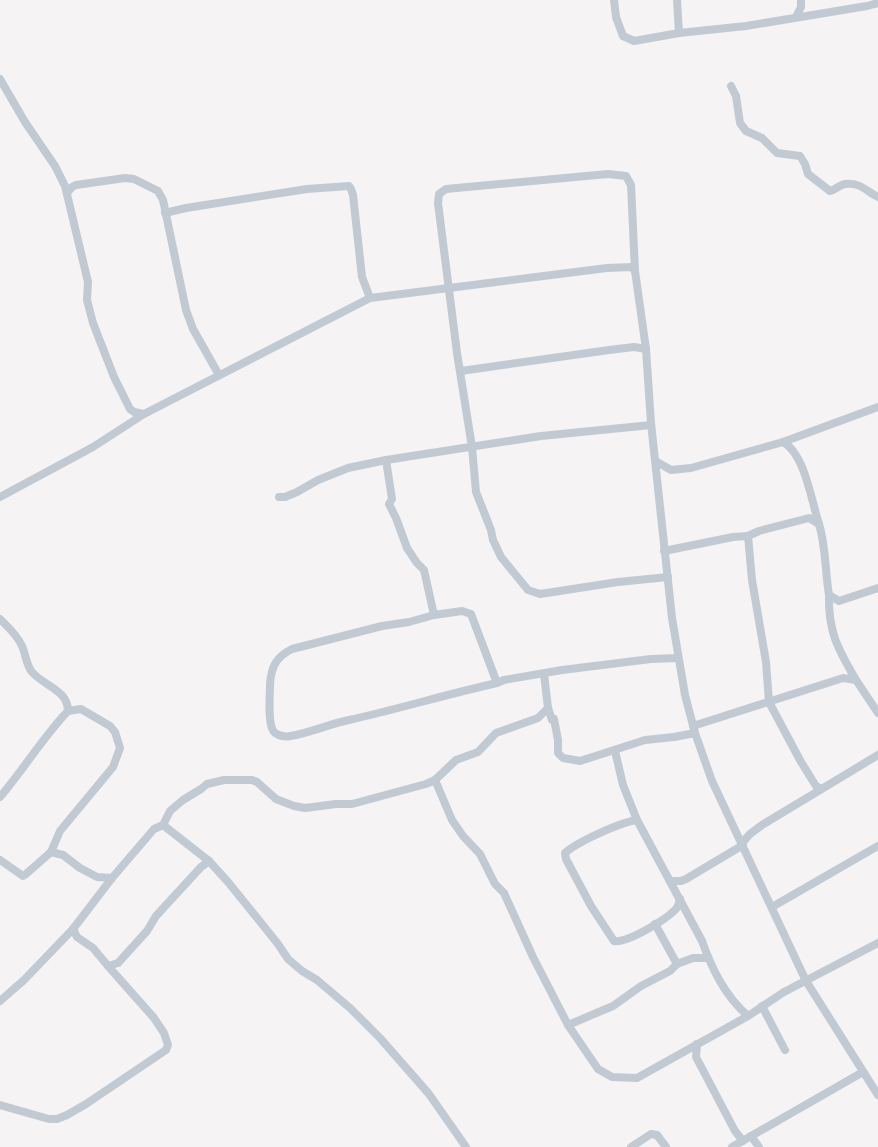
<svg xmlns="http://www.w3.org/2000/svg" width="878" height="1147" viewBox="0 0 878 1147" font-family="Manrope,sans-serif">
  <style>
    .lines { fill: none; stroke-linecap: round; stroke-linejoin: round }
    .minor { stroke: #c1cad2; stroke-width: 8 }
  </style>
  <rect width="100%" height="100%" fill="#f5f3f3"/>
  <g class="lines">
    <g class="minor">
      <polyline points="614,0 616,17 623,36 634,41 679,33 746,26 867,6 878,3"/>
      <polyline points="677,0 679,33"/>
      <polyline points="796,17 801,7 801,0"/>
      <polyline points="0,79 25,122 55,166 65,186 88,282 87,300 93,323 114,377 130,409 134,412 144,414"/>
      <path d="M731,86L736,96L740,123L746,131L762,138L777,153L800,156L805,164L808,174L830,191C835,190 839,185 845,184C860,182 866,191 878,197"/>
      <polyline points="67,193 72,187 76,185 125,178 134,179 158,191 163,200 186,310 193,329 219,375"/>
      <polyline points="165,213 186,208 307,189 349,186 351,189 353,195 362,277 370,298"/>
      <polyline points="635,271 631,185 626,176 608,174 446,189 439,194 438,203 457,353 472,447 476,492 491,530 493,540 501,557 528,590 540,594 618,582 668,577"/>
      <polyline points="461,371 609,350 634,347 646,349"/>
      <path d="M783,442C805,454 811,500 819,524"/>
      <polyline points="386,460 392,499 389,504 396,518 407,548 417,563 424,570 434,615"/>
      <polyline points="657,462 671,470 691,468 783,442 878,407"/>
      <polyline points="0,497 93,447 144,414 370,298 607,268 632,267 635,271 646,349 651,423 672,618 685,695 695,733 712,781 806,981 878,1095"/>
      <polyline points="279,497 285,497 297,492 318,480 348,468 386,460 541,436 651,425"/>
      <polyline points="748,536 752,580 766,662 769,702 801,762 816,786 821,789"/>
      <path d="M664,551L733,537L748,536L759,531L809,518L819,524C826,547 825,571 829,595L839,601L878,588"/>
      <path d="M829,595C828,632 838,649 856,680"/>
      <path d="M0,619C8,627 18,636 22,646C26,655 26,665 32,672C44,686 68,690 68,711C43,737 24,769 0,797"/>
      <polyline points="544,674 548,708 552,720 554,719 558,740 558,753 563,758 580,761 645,740 674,737 695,733"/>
      <path d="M497,683L471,614L462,611L434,615L409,622L382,626L292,649C276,657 271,667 270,685C270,695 267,727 275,733C279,736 286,737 290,736C310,733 329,724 349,720C399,709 447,694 497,683L504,680L562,670L651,659L678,658"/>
      <polyline points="693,726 843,678 856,680 878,713"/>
      <path d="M615,751L623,785L637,820L702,941C712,969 725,996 748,1016"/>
      <polyline points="435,780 452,820 463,836 480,854 495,884 504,893 533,957 568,1025 598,1069 612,1077 637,1078 748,1016 784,992 878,943"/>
      <path d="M637,820C621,822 577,842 565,853L566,859L591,906L614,941C628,943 665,920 675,910C678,907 679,904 680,899"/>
      <polyline points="163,825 170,811 183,800 201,789 207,784 224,780 252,780 257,782 276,799 294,806 305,808 336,804 352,804 426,784 435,780 456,760 478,752 496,733 538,718 548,708"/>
      <polyline points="742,843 750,834 762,825 878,755"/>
      <polyline points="51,852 63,855 80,868 97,877 112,878"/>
      <polyline points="0,860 23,876 26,874 51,852 60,831 113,767 120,748 115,732 110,726 81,709 68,711"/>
      <polyline points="670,881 681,881 686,879 743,845"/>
      <polyline points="772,907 878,846"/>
      <polyline points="655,924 677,964 693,958 708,958"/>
      <polyline points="73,929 77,937 93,948 108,966 118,963 147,931 156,916 201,867 209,861"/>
      <polyline points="0,1001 24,980 73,929 112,878 154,829 163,825 209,861 228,882 278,944 288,959 302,971 317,980 350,1008 380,1038 429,1094 466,1147"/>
      <polyline points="762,1006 785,1050"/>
      <polyline points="568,1025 613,1006 641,986 670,971 677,964"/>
      <polyline points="697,1044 696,1057 735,1131 743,1141"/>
      <polyline points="0,1105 49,1119 57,1119 67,1115 86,1104 166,1050 168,1045 164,1033 154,1018 108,966"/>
      <polyline points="751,1136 759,1147"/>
      <polyline points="631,1147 651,1134 657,1135 666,1147"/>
      <polyline points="732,1147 863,1072"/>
    </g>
  </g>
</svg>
